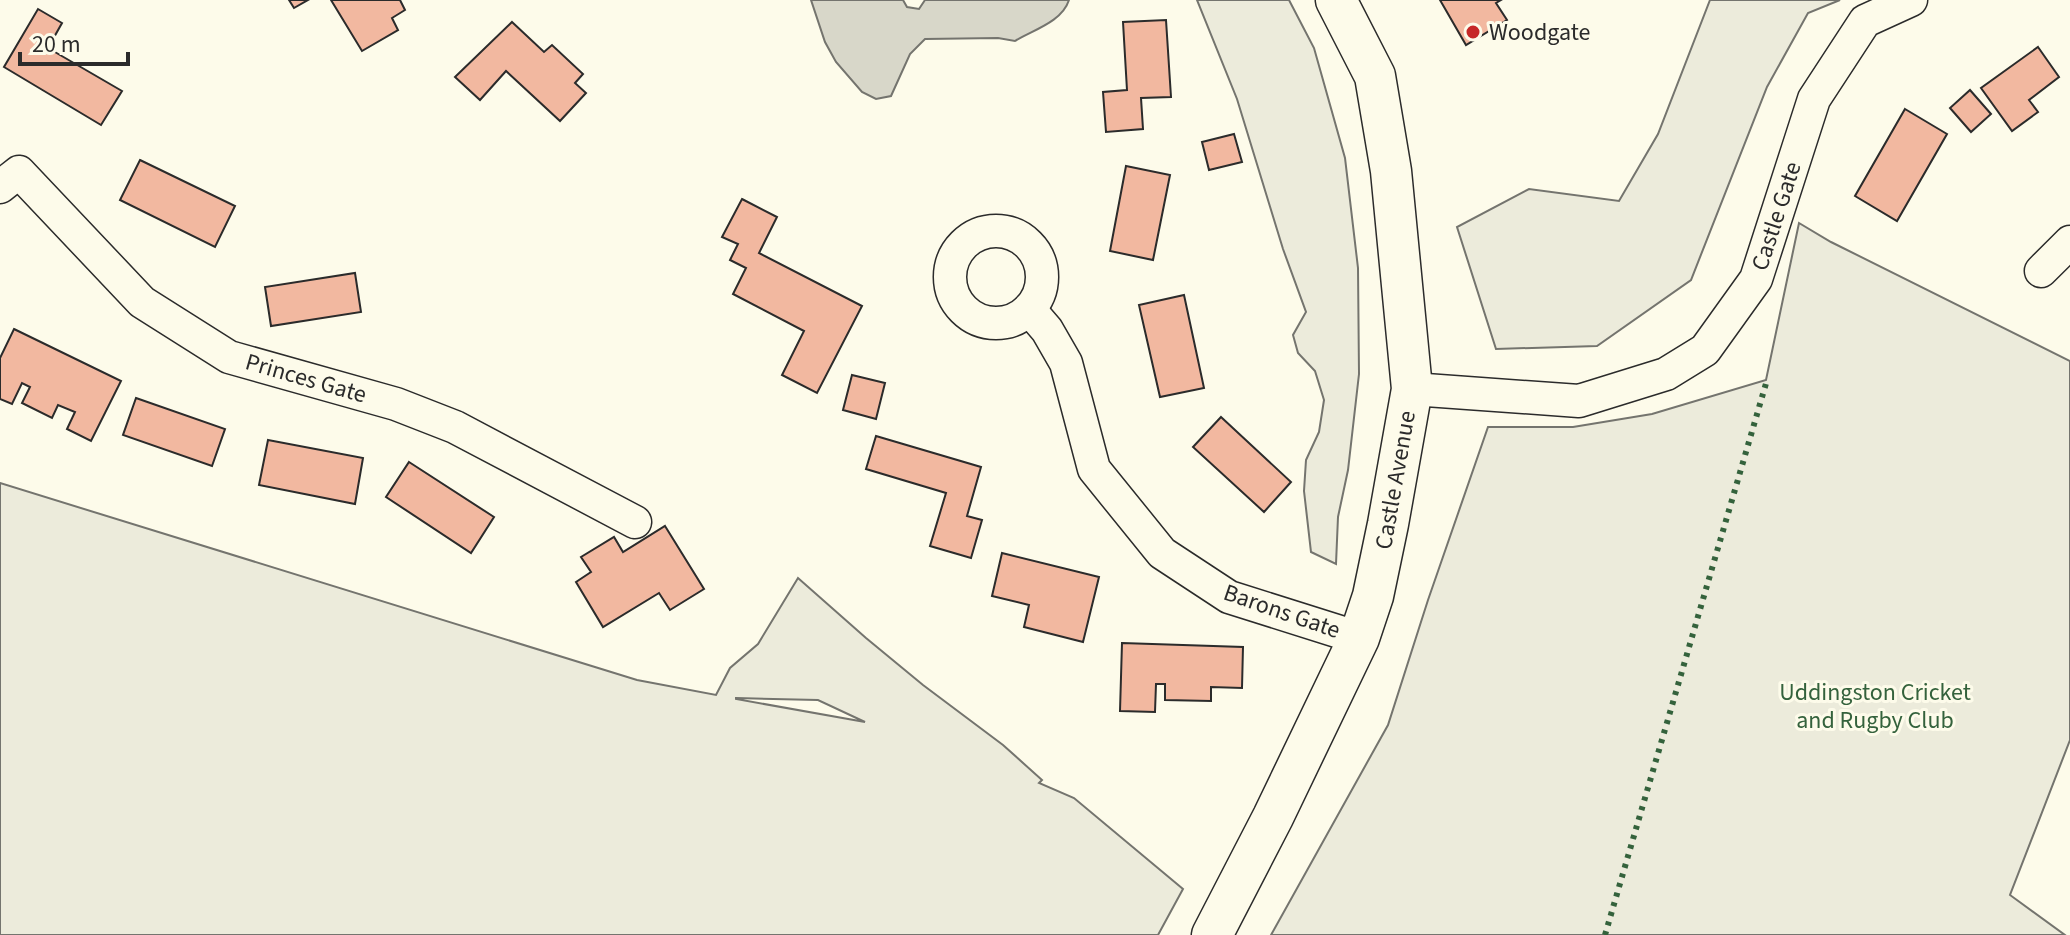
<svg xmlns="http://www.w3.org/2000/svg" width="2070" height="935" viewBox="0 0 2070 935" font-family="'Source Sans 3',sans-serif">
  <style>
    .green { fill: #ecebdb; stroke: #74746e; stroke-width: 2; fill-rule: evenodd }
    .water { fill: #d8d7c9; stroke: #74746e; stroke-width: 2 }
    .building { fill: #f2b8a0; stroke: #2b2b2b; stroke-width: 2 }
    .lines { fill: none; stroke-linecap: round; stroke-linejoin: round }
    .minor-casing { stroke: #2b2b2b; stroke-width: 35 }
    .tertiary-casing { stroke: #2b2b2b; stroke-width: 43 }
    .minor { stroke: #fdfbea; stroke-width: 32 }
    .tertiary { stroke: #fdfbea; stroke-width: 40 }
    .hedge { stroke: #34623c; stroke-width: 6; stroke-dasharray: 4 6; stroke-linecap: butt }
    .poi-dot { fill: #c62828; stroke: #fdfbea; stroke-width: 3 }
    .labels { text-anchor: middle; stroke-width: 6; stroke-linejoin: round; paint-order: stroke }
    .poi-label { font-size: 24px; fill: #2b2b2b; stroke: #fdfbea; text-anchor: start }
    .street-label { font-size: 24px; fill: #2b2b2b; stroke: #fdfbea }
    .park-label { font-size: 24px; fill: #34623c; stroke: #fdfbea }
  </style>
  <rect width="100%" height="100%" fill="#fdfbea"/>
  <g class="green">
    <polygon points="1197,0 1289,0 1314,48 1345,158 1358,268 1359,374 1348,470 1338,517 1336,564 1311,552 1304,491 1306,460 1319,432 1324,400 1315,371 1298,353 1293,335 1306,312 1283,249 1237,99"/>
    <polygon points="1710,0 1840,0 1808,13 1767,87 1691,280 1597,346 1496,349 1457,227 1529,189 1619,201 1658,134"/>
    <polygon points="1799,223 1831,242 2070,361 2070,740 2010,895 2065,935 1271,935 1388,725 1428,600 1488,427 1573,427 1652,414 1766,380"/>
    <path d="M0,483L637,680L716,695L730,668L758,644L798,578L866,638L923,685L1003,745L1042,780L1039,783L1074,798L1183,889L1158,935H0ZM736,698L818,700L865,722L736,699Z"/>
  </g>
  <path class="water" d="M811,0H903L907,7L919,9L925,0H1069C1062,22 1033,30 1015,41L998,38L925,39L910,54L891,96L876,99L862,92L836,62L825,42Z"/>
  <g class="building">
    <polygon points="289,0 308,0 294,8"/>
    <polygon points="331,0 400,0 405,10 392,18 398,30 362,51"/>
    <polygon points="1440,0 1501,0 1496,3 1507,20 1466,45"/>
    <polygon points="38,9 62,23 48,48 122,91 101,125 4,67"/>
    <polygon points="1166,20 1171,97 1141,98 1143,129 1106,132 1103,92 1127,90 1123,22"/>
    <polygon points="512,22 544,52 552,45 583,74 575,83 586,93 560,121 506,71 480,100 455,77"/>
    <polygon points="2038,47 2059,77 2029,100 2038,112 2012,131 1981,88"/>
    <polygon points="1970,90 1991,114 1971,132 1950,108"/>
    <polygon points="1905,109 1947,134 1897,221 1855,196"/>
    <polygon points="1234,134 1242,162 1209,170 1202,142"/>
    <polygon points="140,160 235,206 215,247 120,200"/>
    <polygon points="1126,166 1170,175 1153,260 1110,251"/>
    <polygon points="742,199 777,217 759,253 862,306 817,393 782,375 804,331 733,294 746,268 730,260 738,244 722,237"/>
    <polygon points="355,273 361,312 271,326 265,287"/>
    <polygon points="1184,295 1204,388 1160,397 1139,305"/>
    <polygon points="14,329 121,381 91,441 67,429 75,412 58,405 52,418 22,403 30,387 22,383 12,404 0,399 0,358"/>
    <polygon points="852,375 885,383 876,419 843,410"/>
    <polygon points="136,398 225,429 212,466 123,435"/>
    <polygon points="1221,417 1291,482 1264,512 1193,447"/>
    <polygon points="876,436 981,467 967,516 982,520 971,558 930,546 946,493 866,469"/>
    <polygon points="268,440 363,458 355,504 259,485"/>
    <polygon points="409,462 494,517 471,553 386,497"/>
    <polygon points="665,526 704,589 670,610 659,593 603,627 576,582 591,572 581,557 614,537 623,552"/>
    <polygon points="1002,553 1099,577 1083,642 1024,627 1029,605 992,596"/>
    <polygon points="1122,643 1243,647 1242,688 1211,687 1211,701 1165,700 1165,684 1156,684 1155,712 1120,711"/>
  </g>
  <g class="lines">
    <g class="minor-casing">
      <g id="minor">
        <polyline points="0,187 19,172 142,302 229,357 396,404 455,427 635,522"/>
        <circle cx="996" cy="277" r="46"/>
        <polyline points="2041,271 2070,242"/>
        <polyline points="1029,309 1047,330 1066,363 1094,469 1162,553 1229,597 1359,638"/>
        <polyline points="1412,389 1579,401 1666,374 1705,350 1756,279 1814,99 1865,21 1911,0"/>
      </g>
    </g>
    <g class="tertiary-casing">
      <polyline id="tertiary" points="1212,935 1273,817 1359,638 1373,596 1388,524 1412,389 1391,171 1375,76 1336,0"/>
    </g>
    <use href="#minor" class="minor"/>
    <use href="#tertiary" class="tertiary"/>
    <polyline class="hedge" points="1605,935 1767,380"/>
  </g>
  <circle class="poi-dot" cx="1473" cy="32" r="8"/>
  <g class="labels">
    <g class="poi-label">
      <text x="1489" y="40">Woodgate</text>
    </g>
    <g class="street-label">
      <text transform="translate(1776 216) rotate(-72)" y="8">Castle Gate</text>
      <text transform="translate(306 378) rotate(16)" y="8">Princes Gate</text>
      <text transform="translate(1395 480) rotate(-80)" y="8">Castle Avenue</text>
      <text transform="translate(1282 611) rotate(19)" y="8">Barons Gate</text>
    </g>
    <g class="park-label">
      <text x="1875" y="700">Uddingston Cricket<tspan x="1875" dy="28">and Rugby Club</tspan></text>
    </g>
  </g>
  <path d="M20 52v12h108v-12" fill="none" stroke="#2b2b2b" stroke-width="4"/>
  <text x="32" y="52" font-size="24" fill="#2b2b2b" stroke="#fdfbea" stroke-width="6" paint-order="stroke">20 m</text>
</svg>
